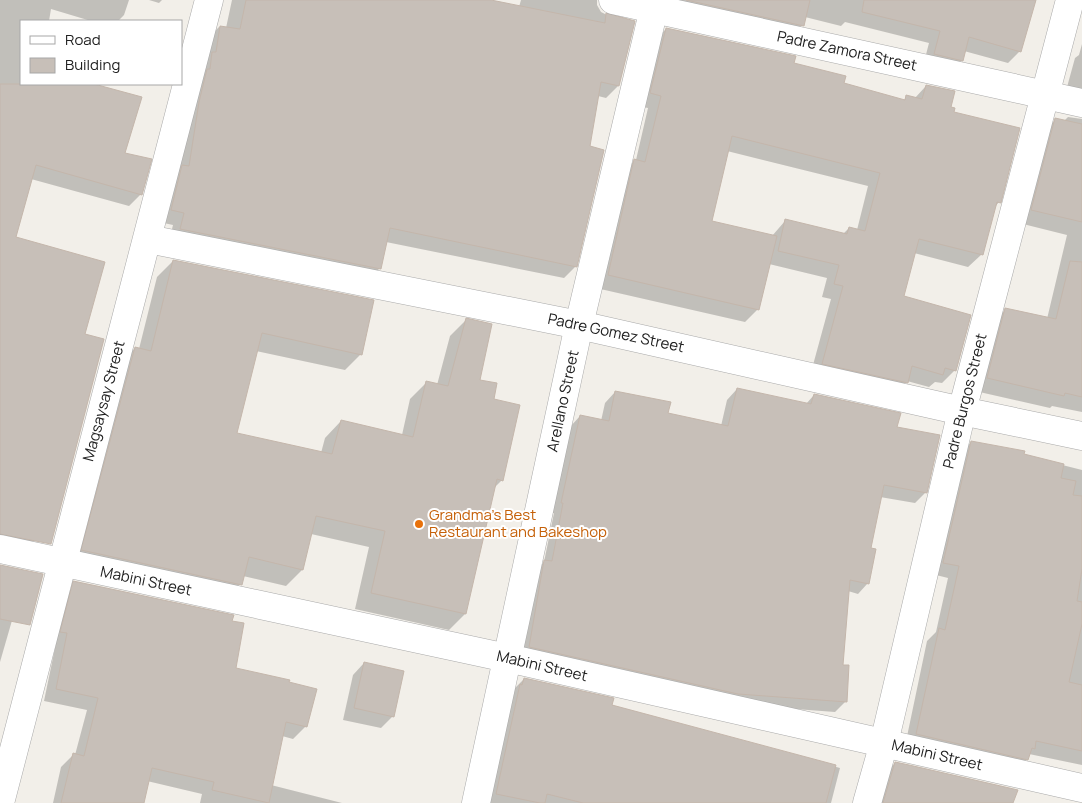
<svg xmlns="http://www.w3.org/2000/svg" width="1082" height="803" viewBox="0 0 1082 803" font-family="Manrope,sans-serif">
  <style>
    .shadow { fill: #0003; fill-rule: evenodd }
    .building { fill: #c7bfb8; stroke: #c4b6ab }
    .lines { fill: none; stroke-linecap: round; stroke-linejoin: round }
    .minor-casing { stroke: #a9a9a9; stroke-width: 29 }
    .minor { stroke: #fff; stroke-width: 28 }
    .food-dot { fill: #e8710a; stroke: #fff; stroke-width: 2 }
    .labels { text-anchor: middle; stroke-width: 4; stroke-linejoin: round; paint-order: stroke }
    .street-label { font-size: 15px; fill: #222; stroke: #fff }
    .food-label { font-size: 15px; fill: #c56008; stroke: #fff; text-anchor: start }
  </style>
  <rect width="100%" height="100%" fill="#f2efe9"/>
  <g class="shadow">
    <polygon points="0,0 129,0 124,15 118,21 91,21 51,9 49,21 21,21 21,84 89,84 140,98 124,154 141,194 129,206 31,179 14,238 83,335 35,540 22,552 0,548"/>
    <polygon points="149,0 162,0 159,3"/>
    <polygon points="232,0 487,0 519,7 521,0 597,0 597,5 601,12 609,16 618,86 606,98 598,96 588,147 576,266 564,278 386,242 379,269 367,281 169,241 173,225 159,222 207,39 219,27 226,28"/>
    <polygon points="654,0 1035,0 1020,51 1008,63 964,51 962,60 950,72 923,66 929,43 845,22 841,26 805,17 802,25 790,37"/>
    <path d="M666,29L793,64L843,84L903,101L907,97L914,99L926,86L950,108L999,202L994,208L981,255L968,267L914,253L903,296L955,370L942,383L935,382L929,387L907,381L894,395L810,376L831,299L822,297L827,278L769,264L758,309L745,322L596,288L622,173L635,160H636L648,108L638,106L653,42ZM727,151L868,186L857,230L849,228L843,234L785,221L772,236L710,222Z"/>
    <polygon points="1082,44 1082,107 1064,98 1075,58 1079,55"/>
    <polygon points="1068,117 1082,119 1082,412 1052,406 1050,408 975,391 993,322 1006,309 1047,319 1067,235 1019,223 1043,132 1056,119 1064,121"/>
    <polygon points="173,261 361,354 345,370 256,351 235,434 321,453 325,438 341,421 402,435 410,399 426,383 437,385 450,336 466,320 478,380 493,400 502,480 493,489 465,614 449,630 355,609 369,547 311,534 302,570 286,586 243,576 240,584 224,600 69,567 119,364 135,348 139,349 157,277"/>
    <polygon points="737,389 806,404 814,395 896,428 926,492 915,503 880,497 869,549 868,583 858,594 848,591 842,666 845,702 835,712 727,704 519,657 534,572 544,562 554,513 552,513 570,427 580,416 601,421 605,403 615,392 667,414 721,426 727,400"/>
    <polygon points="971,442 1082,470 1082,765 1029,754 1027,759 1015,771 905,746 927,641 936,632 948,578 932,574 960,454"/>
    <polygon points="0,566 26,572 0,662"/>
    <polygon points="78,583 230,622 235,669 306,726 293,739 282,736 271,785 342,803 200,803 202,794 147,781 143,803 53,803 61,767 73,755 75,755 87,710 44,701 66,595"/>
    <polygon points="364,663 393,716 381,728 343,720 353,675"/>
    <polygon points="524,679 611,705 840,768 831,803 487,803 513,690"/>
    <polygon points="895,763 1012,803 874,803 881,777"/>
  </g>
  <g class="building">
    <polygon points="246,0 491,0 605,23 606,13 635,21 619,86 601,82 590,146 604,150 577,267 390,228 381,269 180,229 184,213 171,210 182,165 189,166 199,102 207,69 210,69 212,52 216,52 220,26 240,29"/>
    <polygon points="686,0 810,0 804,26"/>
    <polygon points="864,0 1036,0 1021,52 969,37 963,61 934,54 940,31 862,12"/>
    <polygon points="666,28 796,56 794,63 846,76 844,83 905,100 906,95 922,99 926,85 955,91 951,107 955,108 954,112 1020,128 1001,203 997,202 983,255 919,239 904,296 971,315 956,371 945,368 943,375 912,366 908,383 822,364 843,286 834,284 839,265 778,251 785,219 847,234 849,227 865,231 880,173 732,136 712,221 777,236 759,310 608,275 634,159 645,162 661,96 650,93"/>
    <polygon points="0,84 94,84 142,97 125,153 152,159 142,195 36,165 16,237 105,262 85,334 104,339 51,544 0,534"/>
    <polygon points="1055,118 1082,124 1082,222 1031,210"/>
    <polygon points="173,260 374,300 362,355 262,333 237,433 332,454 341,420 413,437 426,381 448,386 466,318 492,324 480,380 497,383 494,399 520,405 503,481 497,479 466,614 371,593 385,531 316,516 303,570 249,557 242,585 81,550 135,347 151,351"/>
    <polygon points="1070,261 1082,262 1082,397 1065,393 1064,396 987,378 1005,308 1056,319"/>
    <polygon points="737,388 811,404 814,394 901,413 897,427 940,435 927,493 884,485 871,548 876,549 869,584 850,580 843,665 849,665 847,702 738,694 529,647 544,560 552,561 563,503 561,503 580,415 609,421 615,391 671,402 668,413 728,426"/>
    <polygon points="971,441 1025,451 1024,454 1064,464 1061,478 1076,481 1073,495 1082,496 1082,569 1077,601 1082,602 1082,624 1069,682 1082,685 1082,751 1036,741 1035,749 1032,748 1028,760 916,734 939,628 945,630 959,566 943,563"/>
    <polygon points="0,565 43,574 30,625 0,619"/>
    <polygon points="73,581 234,615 232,621 244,623 236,668 290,680 289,682 317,689 307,727 286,722 269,803 212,790 214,782 152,768 144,803 61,803 73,753 84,756 98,698 56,689 67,633 60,632"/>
    <polygon points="364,662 404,671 394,717 354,708"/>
    <polygon points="524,678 614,698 612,705 836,765 826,803 583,803 547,794 545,803 540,803 496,794 520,684 522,685"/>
    <polygon points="895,762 909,765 1018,790 1013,803 883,803"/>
  </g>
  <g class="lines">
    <g class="minor-casing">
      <g id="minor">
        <polyline points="613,0 1082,103"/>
        <polyline points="148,239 579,325 962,411 1082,436"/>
        <polyline points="0,549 507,658 1082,788"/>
        <path d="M0,803C68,535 140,268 209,0"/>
        <polyline points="476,803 579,325 656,0"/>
        <polyline points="867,803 884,743 962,411 1070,0"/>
      </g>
    </g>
    <use href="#minor" class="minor"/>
  </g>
  <circle class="food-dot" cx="419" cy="524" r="5"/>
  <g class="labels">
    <g class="street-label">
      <text transform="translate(847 51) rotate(12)" y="5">Padre Zamora Street</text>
      <text transform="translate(616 333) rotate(12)" y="5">Padre Gomez Street</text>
      <text transform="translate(104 401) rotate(-75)" y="5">Magsaysay Street</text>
      <text transform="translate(563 401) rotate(-78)" y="5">Arellano Street</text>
      <text transform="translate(965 401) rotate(-76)" y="5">Padre Burgos Street</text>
      <text transform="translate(146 581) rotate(12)" y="5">Mabini Street</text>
      <text transform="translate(542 666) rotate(13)" y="5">Mabini Street</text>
      <text transform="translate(937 755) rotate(13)" y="5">Mabini Street</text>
    </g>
    <g class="food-label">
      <text x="429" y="520">Grandma's Best<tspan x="429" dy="17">Restaurant and Bakeshop</tspan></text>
    </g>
  </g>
  <rect x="20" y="20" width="162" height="65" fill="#ffffff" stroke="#a7a7a7"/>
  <rect x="30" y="36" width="25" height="8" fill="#ffffff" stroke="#a7a7a7"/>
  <text x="65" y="45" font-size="15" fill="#222222">Road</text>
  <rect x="30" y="58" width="25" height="15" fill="#c7bfb8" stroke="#a7a7a7"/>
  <text x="65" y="70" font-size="15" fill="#222222">Building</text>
</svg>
